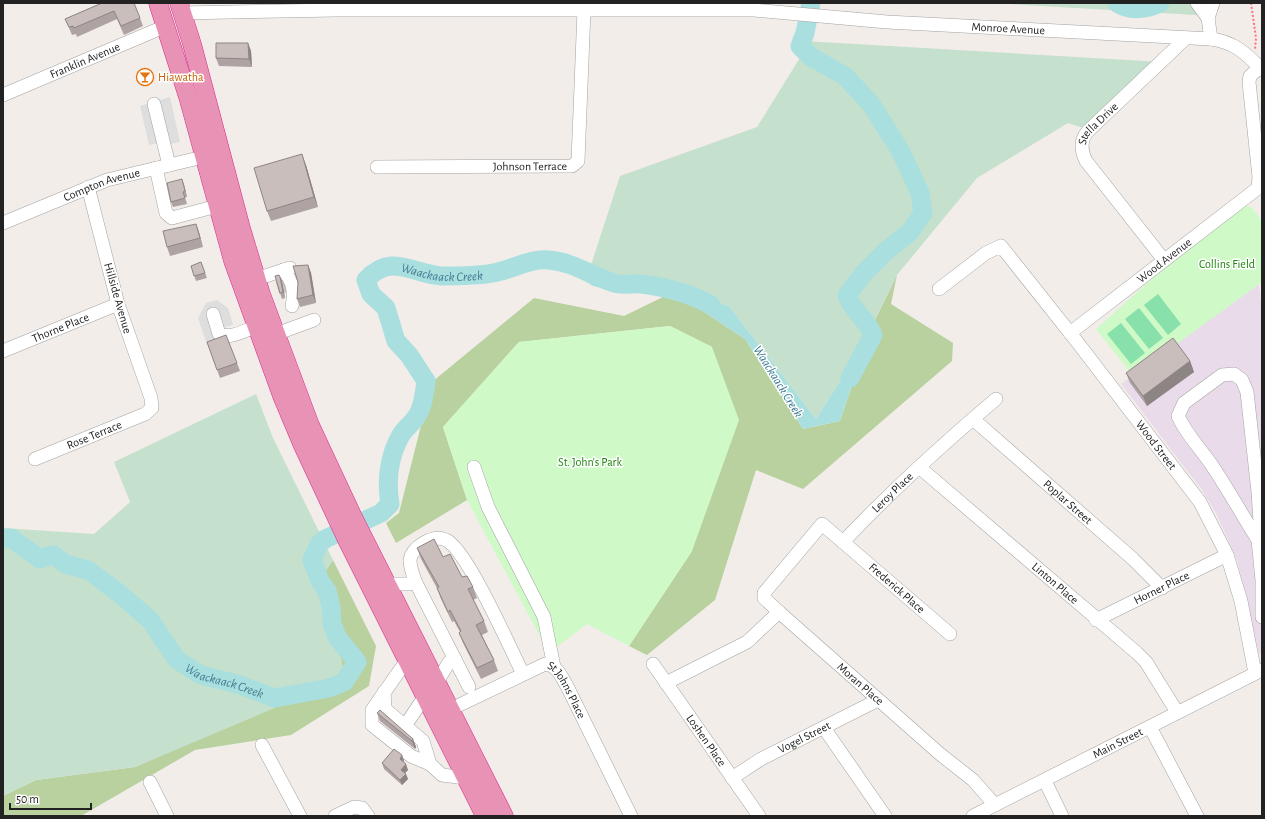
<svg xmlns="http://www.w3.org/2000/svg" width="1265" height="819" viewBox="0 0 1265 819" font-family="'Alegreya Sans',sans-serif">
  <style>
    .industrial { fill: #eadbeb }
    .forest { fill: #b8d19e }
    .wetland { fill: #c6e0ce }
    .park { fill: #cffac8 }
    .pitch { fill: #88e0aa }
    .parking { fill: #dedede }
    .water { fill: #aadfdf }
    .lines { fill: none; stroke-linecap: round; stroke-linejoin: round }
    .river { stroke: #aadfdf; stroke-width: 19 }
    .minor-tunnel { stroke: #c8c4c1; stroke-width: 13; stroke-dasharray: 13 6; stroke-linecap: butt }
    .minor-casing { stroke: #a3a3a3; stroke-width: 14 }
    .highway-casing { stroke: #db2a8f; stroke-width: 19 }
    .path { stroke: #fa7283; stroke-width: 2; stroke-dasharray: 2 2; stroke-linecap: butt }
    .minor { stroke: #fff; stroke-width: 13 }
    .highway { stroke: #e892b5; stroke-width: 18 }
    .wall { fill: #aea3a2 }
    .shaded-wall { fill: #8d8584 }
    .building { fill: #cabebc; stroke: #8d8584 }
    .labels { text-anchor: middle; stroke-width: 3; stroke-linejoin: round; paint-order: stroke }
    .street-label { font-size: 12px; fill: #222; stroke: #fff }
    .food-label { font-size: 12px; fill: #c56008; stroke: #fff; text-anchor: start }
    .park-label { font-size: 12px; fill: #1d830c; stroke: #fff }
    .water-label { font-size: 13px; font-style: italic; fill: #417c93; stroke: #fff }
  </style>
  <rect width="100%" height="100%" fill="#f2ede9"/>
  <polygon class="industrial" points="1259,284 1262,312 1262,653 1259,654 1237,560 1216,513 1202,490 1121,384"/>
  <g class="forest">
    <polygon points="897,275 891,304 953,343 952,361 803,489 756,470 715,600 647,655 629,646 692,551 712,347 670,326 519,342 443,427 467,500 396,543 386,523 399,513 432,382 534,298 624,316 667,295 695,306 745,339 803,429 840,421 873,324"/>
    <polygon points="333,560 376,646 369,686 291,735 195,750 81,816 3,816 3,796 36,780 135,767 344,674 324,573"/>
  </g>
  <g class="wetland">
    <polygon points="991,3 1217,3 1212,16"/>
    <polygon points="804,41 1162,62 1090,130 1068,123 977,178 897,275 873,323 868,337 816,419 729,306 590,268 620,176 757,127 801,56"/>
    <polygon points="256,394 273,438 333,560 324,573 344,674 270,710 135,767 36,780 3,796 3,528 94,534 130,502 114,462"/>
  </g>
  <g class="park">
    <polygon points="1244,206 1251,207 1262,221 1262,282 1133,376 1096,329 1163,269"/>
    <polygon points="670,326 712,347 739,420 692,551 629,646 587,624 549,653 467,500 443,427 519,342"/>
  </g>
  <g class="pitch">
    <polygon points="1158,294 1181,324 1168,335 1144,305"/>
    <polygon points="1139,308 1163,338 1149,349 1125,319"/>
    <polygon points="1121,323 1145,353 1131,364 1107,334"/>
  </g>
  <g class="parking">
    <polygon points="170,97 180,142 171,144 158,143 149,145 140,106"/>
    <polygon points="217,300 228,308 233,325 222,328 218,342 207,345 198,318 206,303"/>
  </g>
  <polygon class="water" points="590,268 729,306 816,419 868,337 840,421 803,429 745,339 695,306 653,290 606,289 593,286 583,280 584,271"/>
  <g class="lines">
    <g class="river">
      <path d="M811,3L805,33L800,46L811,57L845,76L871,104L901,152L920,193L923,213L910,232L886,251L864,273L847,295C852,311 867,319 873,335L850,378"/>
      <path d="M1117,3C1130,12 1147,9 1160,3"/>
      <path id="s1" d="M3,538H11L40,559L51,555H54L65,564L88,570L120,594L150,620L177,660L201,675L237,684L275,698L329,688L344,682L357,662L337,637L332,624L331,607L327,591L320,581L312,560L319,544L325,539L381,513L390,504C386,481 389,455 401,435C405,428 413,423 417,416C424,405 424,393 426,381L409,355L396,341L386,308L371,294L366,280C392,252 411,274 442,276C459,276 476,276 493,273C512,270 529,258 549,260C573,262 592,276 614,283C623,286 633,283 641,284C666,287 689,293 711,305"/>
    </g>
    <polyline class="minor-tunnel" points="282,280 287,297"/>
    <g class="minor-casing">
      <g id="minor">
        <polyline points="1197,3 1208,18"/>
        <path id="s2" d="M182,13L336,10H754L887,22L1211,39C1234,42 1246,53 1262,70"/>
        <polyline points="1211,39 1208,18 1213,3"/>
        <path id="s3" d="M3,95L166,26"/>
        <polyline points="154,104 169,165"/>
        <path id="s4" d="M377,167L572,166L578,161L584,10"/>
        <polyline points="156,168 166,213 172,218 217,206"/>
        <path id="s5" d="M3,223L107,180L203,157"/>
        <path id="s6" d="M1164,260L1086,161C1081,151 1080,141 1087,132L1186,38"/>
        <path d="M283,270C293,281 295,292 292,306"/>
        <polyline points="256,279 290,268"/>
        <path id="s7" d="M939,289L986,253L1001,246L1078,343L1200,502L1227,555L1241,601L1255,673"/>
        <path d="M213,314L219,334C230,339 244,331 255,327"/>
        <path id="s8" d="M1070,333L1258,188L1259,177L1249,82L1250,76L1260,67"/>
        <polyline points="276,334 314,320"/>
        <path id="s9" d="M3,351L118,304"/>
        <path id="s10" d="M973,419L1133,559L1162,588"/>
        <path id="s11" d="M35,459L145,414L152,408L151,398L118,304L88,187"/>
        <polyline points="474,467 488,507 544,617 554,667"/>
        <path id="s12" d="M919,467L1137,653L1146,662L1177,712"/>
        <path d="M1258,540C1242,515 1228,489 1211,464C1200,448 1186,434 1178,416L1184,403L1222,375L1234,374L1242,380L1247,392L1258,492L1260,522L1258,540L1262,580V617"/>
        <path id="s13" d="M843,542C891,491 943,444 996,399"/>
        <polyline points="386,584 409,584 415,581"/>
        <path id="s14" d="M1096,620L1227,555"/>
        <path id="s15" d="M950,634L822,524L764,593V598L779,612L940,754L973,780L995,805"/>
        <polyline points="407,660 372,710 372,725 411,756 430,764 442,775 466,778"/>
        <path id="s16" d="M653,664L759,816"/>
        <polyline points="666,683 747,642 779,612"/>
        <polyline points="436,684 449,662 455,659"/>
        <path d="M469,687L415,581C413,574 410,568 410,560C412,547 433,534 446,540C467,549 511,650 523,674"/>
        <polyline points="384,692 385,709 423,741 430,764"/>
        <path id="s17" d="M449,710L545,664C557,665 561,676 567,686L631,816"/>
        <polyline points="405,726 425,696"/>
        <polyline points="1150,727 1197,816"/>
        <polyline points="824,728 885,816"/>
        <polyline points="262,745 300,816"/>
        <path id="s18" d="M732,778L761,759L878,700"/>
        <polyline points="1045,781 1062,816"/>
        <polyline points="150,782 167,816"/>
        <polyline points="335,816 354,807 362,808 368,816"/>
        <path id="s19" d="M973,816L1262,670"/>
      </g>
    </g>
    <g class="highway-casing">
      <g id="highway">
        <polyline points="158,3 188,97 233,261 282,396 303,446 347,540 485,816"/>
        <polyline points="179,3 192,44 241,228 261,294 310,425 353,517 504,816"/>
      </g>
    </g>
    <polyline class="path" points="1251,3 1256,38 1255,49"/>
    <use href="#minor" class="minor"/>
    <use href="#highway" class="highway"/>
  </g>
  <g class="wall">
    <polygon points="102,3 140,18 143,26 124,35 117,19 77,37 76,34 72,35 65,19"/>
    <polygon points="248,43 251,51 252,67 219,66 216,58"/>
    <polygon points="306,165 318,207 271,221 267,211"/>
    <polygon points="184,185 187,197 185,197 187,204 173,207 171,202"/>
    <polygon points="196,224 203,247 170,256 167,247"/>
    <polygon points="201,262 207,278 196,281 191,266"/>
    <polygon points="308,265 311,273 316,303 300,307 297,299"/>
    <polygon points="280,277 282,282 285,298 282,299 280,293"/>
    <polygon points="207,342 237,363 240,371 220,378"/>
    <polygon points="1190,361 1194,372 1147,406 1130,383 1126,373"/>
    <polygon points="417,548 443,557 462,577 473,587 477,598 473,600 484,621 488,632 482,635 494,660 498,671 481,679 463,643 459,633 460,632 454,621 452,622 441,599 437,588 421,559"/>
    <polygon points="377,713 413,739 416,747 415,749 380,721"/>
    <polygon points="402,755 404,761 403,762 408,770 405,773 408,779 402,785 384,769 382,763"/>
  </g>
  <g class="shaded-wall">
    <polygon points="248,43 251,51 252,67 249,59"/>
    <polygon points="302,154 306,165 318,207 314,197"/>
    <polygon points="182,179 184,185 187,197 185,191"/>
    <polygon points="196,224 199,232 203,247 200,238"/>
    <polygon points="308,265 311,273 316,303 313,295"/>
    <polygon points="280,277 282,282 285,298 283,292"/>
    <polygon points="1190,361 1194,372 1147,406 1143,396"/>
    <polygon points="413,739 416,747 415,749 412,741"/>
    <polygon points="402,755 404,761 402,764 400,759"/>
    <polygon points="406,764 408,770 403,775 401,770"/>
    <polygon points="406,774 408,779 402,785 400,780"/>
  </g>
  <g class="building">
    <polygon points="102,3 134,3 140,18 121,26 114,11 74,28 73,26 69,27 65,19"/>
    <polygon points="216,43 248,43 249,59 216,58"/>
    <polygon points="302,154 314,197 267,211 254,168"/>
    <polygon points="182,179 185,191 183,192 185,198 171,202 167,183"/>
    <polygon points="196,224 200,238 167,247 163,231"/>
    <polygon points="201,262 205,273 194,276 191,266"/>
    <polygon points="308,265 313,295 297,299 298,282 293,266"/>
    <polygon points="279,275 280,277 283,292 280,293 275,276"/>
    <polygon points="226,335 237,363 217,370 207,342"/>
    <polygon points="1173,338 1190,361 1143,396 1126,373"/>
    <polygon points="434,539 443,557 450,554 462,577 467,576 473,587 468,589 484,621 476,625 494,660 477,668 459,633 461,631 450,610 448,612 437,588 439,587 417,548"/>
    <polygon points="380,710 413,739 412,741 377,713"/>
    <polygon points="394,749 402,755 400,759 406,764 401,770 406,774 400,780 382,763"/>
  </g>
  <defs>
    <g id="bar-ring" transform="scale(0.9)"><circle r="9.5" fill="#fff" stroke="#e8710a" stroke-width="1.5"/><path d="M-6-5H6L.8 .8V4.5H3.5V6h-7V4.5H-.8V.8Z" fill="#e8710a"/></g>
  </defs>
  <g fill-rule="evenodd">
    <use href="#bar-ring" x="145" y="77"/>
  </g>
  <g class="labels">
    <g class="street-label">
      <text dy="4" stroke="none"><textPath href="#s2" startOffset="827">Monroe Avenue</textPath></text>
      <text dy="4" stroke="none"><textPath href="#s3" startOffset="89">Franklin Avenue</textPath></text>
      <text dy="4" stroke="none"><textPath href="#s6" startOffset="170">Stella Drive</textPath></text>
      <text dy="4" stroke="none"><textPath href="#s4" startOffset="153">Johnson Terrace</textPath></text>
      <text dy="4" stroke="none"><textPath href="#s5" startOffset="106">Compton Avenue</textPath></text>
      <text dy="4" stroke="none"><textPath href="#s8" startOffset="119">Wood Avenue</textPath></text>
      <text transform="translate(118 298) rotate(74)" y="4">Hillside Avenue</text>
      <text dy="4" stroke="none"><textPath href="#s9" startOffset="62">Thorne Place</textPath></text>
      <text dy="4" stroke="none"><textPath href="#s11" startOffset="64">Rose Terrace</textPath></text>
      <text dy="4" stroke="none"><textPath href="#s7" startOffset="328">Wood Street</textPath></text>
      <text dy="4" stroke="none"><textPath href="#s13" startOffset="70">Leroy Place</textPath></text>
      <text dy="4" stroke="none"><textPath href="#s10" startOffset="126">Poplar Street</textPath></text>
      <text dy="4" stroke="none"><textPath href="#s12" startOffset="179">Linton Place</textPath></text>
      <text transform="translate(897 588) rotate(41)" y="4">Frederick Place</text>
      <text dy="4" stroke="none"><textPath href="#s14" startOffset="73">Horner Place</textPath></text>
      <text dy="4" stroke="none"><textPath href="#s15" startOffset="393">Moran Place</textPath></text>
      <text dy="4" stroke="none"><textPath href="#s17" startOffset="142">St Johns Place</textPath></text>
      <text dy="4" stroke="none"><textPath href="#s18" startOffset="83">Vogel Street</textPath></text>
      <text dy="4" stroke="none"><textPath href="#s16" startOffset="93">Loshen Place</textPath></text>
      <text dy="4" stroke="none"><textPath href="#s19" startOffset="162">Main Street</textPath></text>
    </g>
    <g class="food-label">
      <text x="158" y="81">Hiawatha</text>
    </g>
    <g class="park-label">
      <text x="1227" y="268">Collins Field</text>
      <text x="590" y="466">St. John's Park</text>
    </g>
    <g class="water-label">
      <text dy="5" stroke="none"><textPath href="#s1" startOffset="973">Waackaack Creek</textPath></text>
      <text transform="translate(779 381) rotate(58)" y="5">Waackaack Creek</text>
      <text dy="5" stroke="none"><textPath href="#s1" startOffset="277">Waackaack Creek</textPath></text>
    </g>
  </g>
  <rect width="1265" height="819" fill="none" stroke="#222222" stroke-width="8"/>
  <path d="M10 803v6h81v-6" fill="none" stroke="#222222" stroke-width="2"/>
  <text x="16" y="803" font-size="12" fill="#222222" stroke="#ffffff" stroke-width="3" paint-order="stroke">50 m</text>
</svg>
